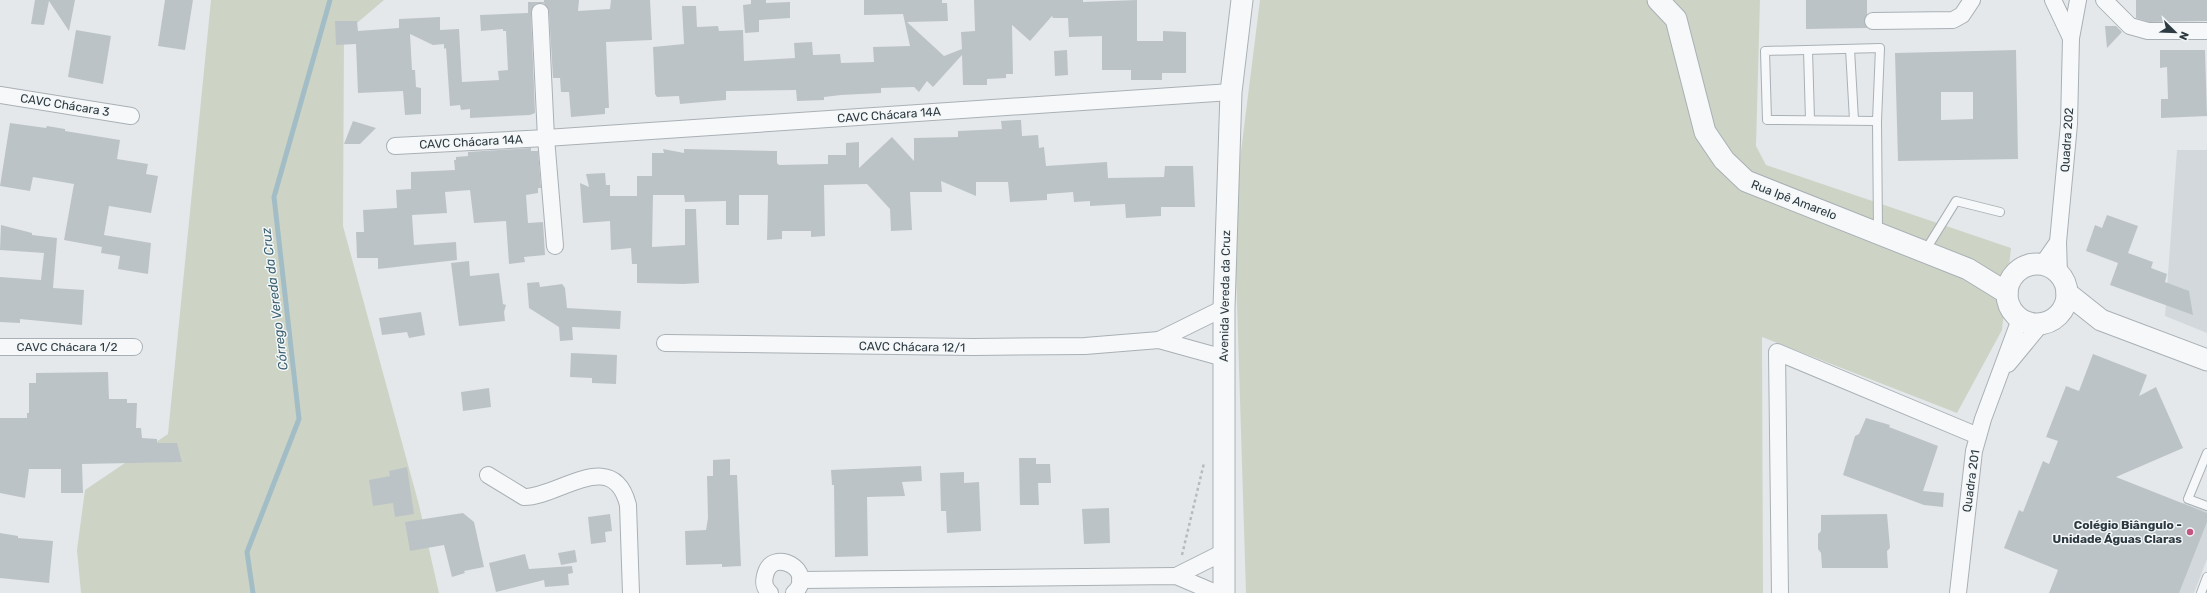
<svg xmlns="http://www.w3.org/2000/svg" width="2207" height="593" viewBox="0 0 2207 593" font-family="Rubik,sans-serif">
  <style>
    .built { fill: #d3d8dc }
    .green { fill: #cdd4c6 }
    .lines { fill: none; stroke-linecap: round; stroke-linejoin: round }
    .stream { stroke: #a3bdc7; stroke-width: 5 }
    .building { fill: #bcc3c7; fill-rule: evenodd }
    .service-casing { stroke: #a9b0b5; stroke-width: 10 }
    .minor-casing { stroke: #a9b0b5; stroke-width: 18 }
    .tertiary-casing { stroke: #a9b0b5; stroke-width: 23 }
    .path { stroke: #b6bbbe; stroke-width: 2.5; stroke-dasharray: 3 3; stroke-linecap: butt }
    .service { stroke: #f7f8f9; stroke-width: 8 }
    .minor { stroke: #f7f8f9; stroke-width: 16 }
    .tertiary { stroke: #f7f8f9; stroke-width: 21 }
    .poi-dot { fill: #c35680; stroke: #f4f7f8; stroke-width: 1.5 }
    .labels { text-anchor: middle; stroke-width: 3; stroke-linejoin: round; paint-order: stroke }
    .street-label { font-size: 12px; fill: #2d3a42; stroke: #f4f7f8 }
    .poi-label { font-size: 12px; font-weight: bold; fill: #2d3a42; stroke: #f4f7f8; text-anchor: end }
    .water-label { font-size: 13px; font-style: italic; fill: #3b6172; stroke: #f4f7f8 }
  </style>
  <rect width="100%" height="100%" fill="#e4e8eb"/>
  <g class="built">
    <polygon points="2177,150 2207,150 2207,333 2165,316"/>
    <polygon points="2185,499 2207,509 2207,559 2194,593 2151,593"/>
  </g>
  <g class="green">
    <polygon points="211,0 384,0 344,34 343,226 419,505 439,593 81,593 77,550 85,490 168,434"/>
    <polygon points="1260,0 1760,0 1756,146 1766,165 2011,248 2002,330 1957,413 1762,337 1763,593 1246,593 1234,207"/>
  </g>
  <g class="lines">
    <polyline class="stream" points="253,593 247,552 299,419 274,197 330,0"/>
  </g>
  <g class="building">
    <polygon points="35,0 75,0 69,31 49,1 44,25 31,24"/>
    <polygon points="165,0 193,0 185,50 158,46"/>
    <polygon points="544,0 579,0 578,11 610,9 611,0 650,0 652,40 606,42 609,108 605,108 605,114 571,117 569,92 561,92 560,78 553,78 549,12 544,3 535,4 531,12 535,113 530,115 470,118 470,109 461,110 460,105 450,106 446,48 444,49 444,44 433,45 410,34 412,70 415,70 416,87 421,88 421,114 405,115 403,91 358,93 356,44 336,45 335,21 357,21 358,31 399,28 399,19 440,17 440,30 459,29 462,82 499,80 498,71 508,70 506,31 503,31 503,29 481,31 480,15 528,13 528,2 544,2"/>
    <polygon points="751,0 766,0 766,3 790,2 790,18 759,20 759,32 745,33 743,5 751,4"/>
    <polygon points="864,0 942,0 942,3 947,3 948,21 907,22 944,56 962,49 961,32 975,31 974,0 1083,0 1083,2 1137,0 1137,41 1163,41 1163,31 1186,32 1186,73 1162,73 1162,80 1131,80 1131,70 1102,70 1102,36 1069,37 1068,18 1053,18 1052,16 1030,41 1012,25 1013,74 1006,74 1006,78 987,79 987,85 963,85 962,55 933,87 927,81 919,92 914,87 881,88 881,93 841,95 824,97 824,100 797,101 796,90 726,91 726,100 680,104 679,96 657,97 655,94 653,47 684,44 682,6 696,6 697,27 718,26 719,31 743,30 744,61 795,58 794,43 812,42 813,55 840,54 841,63 874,62 873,47 910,46 903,14 864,15"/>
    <polygon points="1806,0 1867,0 1867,14 1864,21 1867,28 1806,29"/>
    <polygon points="2136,0 2207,0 2207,21 2149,22 2136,18"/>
    <polygon points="2105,26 2116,26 2122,32 2107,48"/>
    <polygon points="76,30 111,36 103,84 68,77"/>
    <polygon points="1067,50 1068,75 1055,76 1054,51"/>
    <path d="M2016,50L2018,159L1898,161L1895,53ZM1941,92H1973V119L1941,120Z"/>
    <polygon points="2160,50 2205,50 2207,116 2161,118 2161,99 2168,99 2167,67 2160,68"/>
    <polygon points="1017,120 1021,120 1022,136 1038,135 1039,148 1044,147 1046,166 1107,162 1108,178 1164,177 1165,166 1193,166 1195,207 1161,207 1161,216 1126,218 1125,204 1090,206 1090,201 1074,202 1073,192 1047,194 1047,200 1010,202 1008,182 976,182 976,196 941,181 942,192 910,192 912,230 891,231 890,209 867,184 824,185 825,236 811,237 811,231 782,231 782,239 767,240 768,195 739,195 739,225 726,225 726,201 685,202 684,195 653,195 652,247 685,245 685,209 696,209 699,283 684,284 637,283 637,264 632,264 631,248 611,250 610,221 583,223 580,183 589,187 586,174 605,173 606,185 610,185 610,196 637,196 637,176 652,176 652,153 664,153 663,149 684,153 684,149 777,151 777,163 779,165 826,164 828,164 828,155 846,155 846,143 859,142 859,168 892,137 914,161 914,138 958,137 958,131 1002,129 1001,121"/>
    <polygon points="353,121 376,128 360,144 344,144"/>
    <polygon points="10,123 46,128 47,126 65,129 65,131 120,140 117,159 148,164 146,174 158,176 151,213 109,206 104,235 151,243 148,274 118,269 120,256 101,253 102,247 64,240 74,184 33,177 30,191 0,186"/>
    <polygon points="531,148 531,151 538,151 541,188 538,188 538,193 526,195 528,223 543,222 545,255 524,257 525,262 509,264 506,221 474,223 470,190 445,192 447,213 412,215 414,245 456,242 457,260 378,269 378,258 357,258 356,232 364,232 363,210 397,208 396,190 411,189 411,172 455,170 454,160 456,160 456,157 468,156 468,152"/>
    <polygon points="2107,215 2138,226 2128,253 2153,262 2151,268 2167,274 2165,282 2189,291 2193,315 2110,285 2118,263 2086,251 2095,225 2102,228"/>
    <polygon points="1,225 32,233 32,235 57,238 53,288 84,290 82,325 20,319 20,323 0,322 0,277 41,280 44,253 0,250"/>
    <polygon points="469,261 470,276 499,273 503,304 506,305 504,312 505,321 459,326 451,263"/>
    <polygon points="539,282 540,287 562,284 565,288 567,308 621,311 620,329 572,327 573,340 560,341 559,327 529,308 527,283"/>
    <polygon points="421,312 425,335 409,338 407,332 382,335 379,318"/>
    <polygon points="571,353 617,355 616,384 592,383 592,378 570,377"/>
    <polygon points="2093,354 2147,375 2139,396 2156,387 2183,448 2116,477 2207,513 2207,522 2179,593 2049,593 2058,570 2004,548 2019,510 2023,512 2043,461 2049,464 2058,441 2046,437 2066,386 2079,391"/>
    <polygon points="108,372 109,399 127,399 127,403 137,403 136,428 141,428 142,438 157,439 157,443 177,443 182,462 82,464 83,493 61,493 61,469 29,469 25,498 0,493 0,418 27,418 27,413 29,413 29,383 36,383 36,373"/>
    <polygon points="489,388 491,407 463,411 461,392"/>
    <polygon points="1866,418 1890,425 1889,427 1938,446 1923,491 1944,493 1943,507 1924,505 1843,475 1855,436 1859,434"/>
    <polygon points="1019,458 1036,458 1036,464 1050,464 1051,483 1038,483 1039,505 1020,505"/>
    <polygon points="730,459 730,475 737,475 741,566 722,567 722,564 686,565 685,531 706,530 708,518 707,476 713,476 713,460"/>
    <polygon points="921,466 922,481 902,482 905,496 867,497 868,556 835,557 834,485 832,485 831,470"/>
    <polygon points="407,467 414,514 395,517 393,503 373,506 369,480 390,476 389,471"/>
    <polygon points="964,472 964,483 979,482 981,531 947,533 946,511 941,511 940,473"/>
    <polygon points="1109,508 1110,543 1084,544 1082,509"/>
    <polygon points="463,513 474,522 484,567 464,571 465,573 452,577 444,545 410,551 405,522"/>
    <polygon points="610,514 612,531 605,532 606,542 591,544 588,517"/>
    <polygon points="1887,514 1890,548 1887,551 1888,568 1822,568 1821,553 1818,549 1818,534 1821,531 1821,515"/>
    <polygon points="0,533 18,536 18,538 53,541 49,583 0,578"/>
    <polygon points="575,550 577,562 561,565 558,553"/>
    <polygon points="525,554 529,569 572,566 573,573 568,574 569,585 545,587 544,580 496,592 489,563"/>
  </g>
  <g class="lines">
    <g class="service-casing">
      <g id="service">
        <polyline points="1850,49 1854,120"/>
        <polyline points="1808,50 1810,120"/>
        <polyline points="1877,121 1767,120 1765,51 1880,48 1877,121 1878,231"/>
        <polyline points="1925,251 1956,201 2000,212"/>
        <polyline points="2207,453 2188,499 2207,506"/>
        <polyline points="2201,593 2207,577"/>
      </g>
    </g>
    <g class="minor-casing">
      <g id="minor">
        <polyline points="2053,0 2071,38"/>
        <polyline points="2104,0 2130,26 2148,31 2207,31"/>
        <polyline points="540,12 546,138 555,246"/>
        <polyline points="1873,21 1953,20 1962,15 1972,0"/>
        <polyline points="0,95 131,116"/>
        <polyline points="395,146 546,138 1231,92"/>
        <polyline points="2042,265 2058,242"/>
        <polyline points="2059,274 2058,242 2069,124 2071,38 2078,0"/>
        <polyline points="1159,340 1224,308"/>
        <polyline points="665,343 973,347 1085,346 1159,340 1224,358"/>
        <polyline points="0,347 134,347"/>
        <polyline points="2008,364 2041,324"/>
        <path d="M488,475L524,497C559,497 613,446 628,505L631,593"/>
        <polyline points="1176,576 1224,552"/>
        <polyline points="800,580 1176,576 1216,593"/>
        <path d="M770,593C765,589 763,583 765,576C771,545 818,571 794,593"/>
        <polyline points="1780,593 1777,352 1978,436"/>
        <polyline points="1958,593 1974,451 1983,419 2020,319"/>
      </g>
    </g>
    <g class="tertiary-casing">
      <g id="tertiary">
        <polyline points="1658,0 1676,19 1705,132 1724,160 1746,181 1968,269 2007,293"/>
        <circle cx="2037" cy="294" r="30"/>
        <polyline points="2067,293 2101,320 2207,360"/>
        <polyline points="1224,593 1224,308 1231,92 1242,0"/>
      </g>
    </g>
    <polyline class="path" points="1182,555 1204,463"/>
    <use href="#service" class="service"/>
    <use href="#minor" class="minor"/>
    <use href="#tertiary" class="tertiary"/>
  </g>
  <circle class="poi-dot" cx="2190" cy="532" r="4"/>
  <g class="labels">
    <g class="street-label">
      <text transform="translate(65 105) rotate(9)" y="4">CAVC Chácara 3</text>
      <text transform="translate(889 115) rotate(-4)" y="4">CAVC Chácara 14A</text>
      <text transform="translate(2067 140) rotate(-86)" y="4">Quadra 202</text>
      <text transform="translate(471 142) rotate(-3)" y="4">CAVC Chácara 14A</text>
      <text transform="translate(1794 200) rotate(21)" y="4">Rua Ipê Amarelo</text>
      <text transform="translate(1225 296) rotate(-89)" y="4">Avenida Vereda da Cruz</text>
      <text x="67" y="351">CAVC Chácara 1/2</text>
      <text transform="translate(912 347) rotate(1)" y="4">CAVC Chácara 12/1</text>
      <text transform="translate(1971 481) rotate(-82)" y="4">Quadra 201</text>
    </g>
    <g class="poi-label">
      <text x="2182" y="529">Colégio Biângulo -<tspan x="2182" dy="14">Unidade Águas Claras</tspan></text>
    </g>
    <g class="water-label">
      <text transform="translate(274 299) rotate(-97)" y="5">Córrego Vereda da Cruz</text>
    </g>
  </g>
  <g transform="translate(2175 32) rotate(113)" stroke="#f4f7f8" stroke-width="3" paint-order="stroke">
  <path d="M0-3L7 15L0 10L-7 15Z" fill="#2d3a42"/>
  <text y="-6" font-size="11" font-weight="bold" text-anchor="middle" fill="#2d3a42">N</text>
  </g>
</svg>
